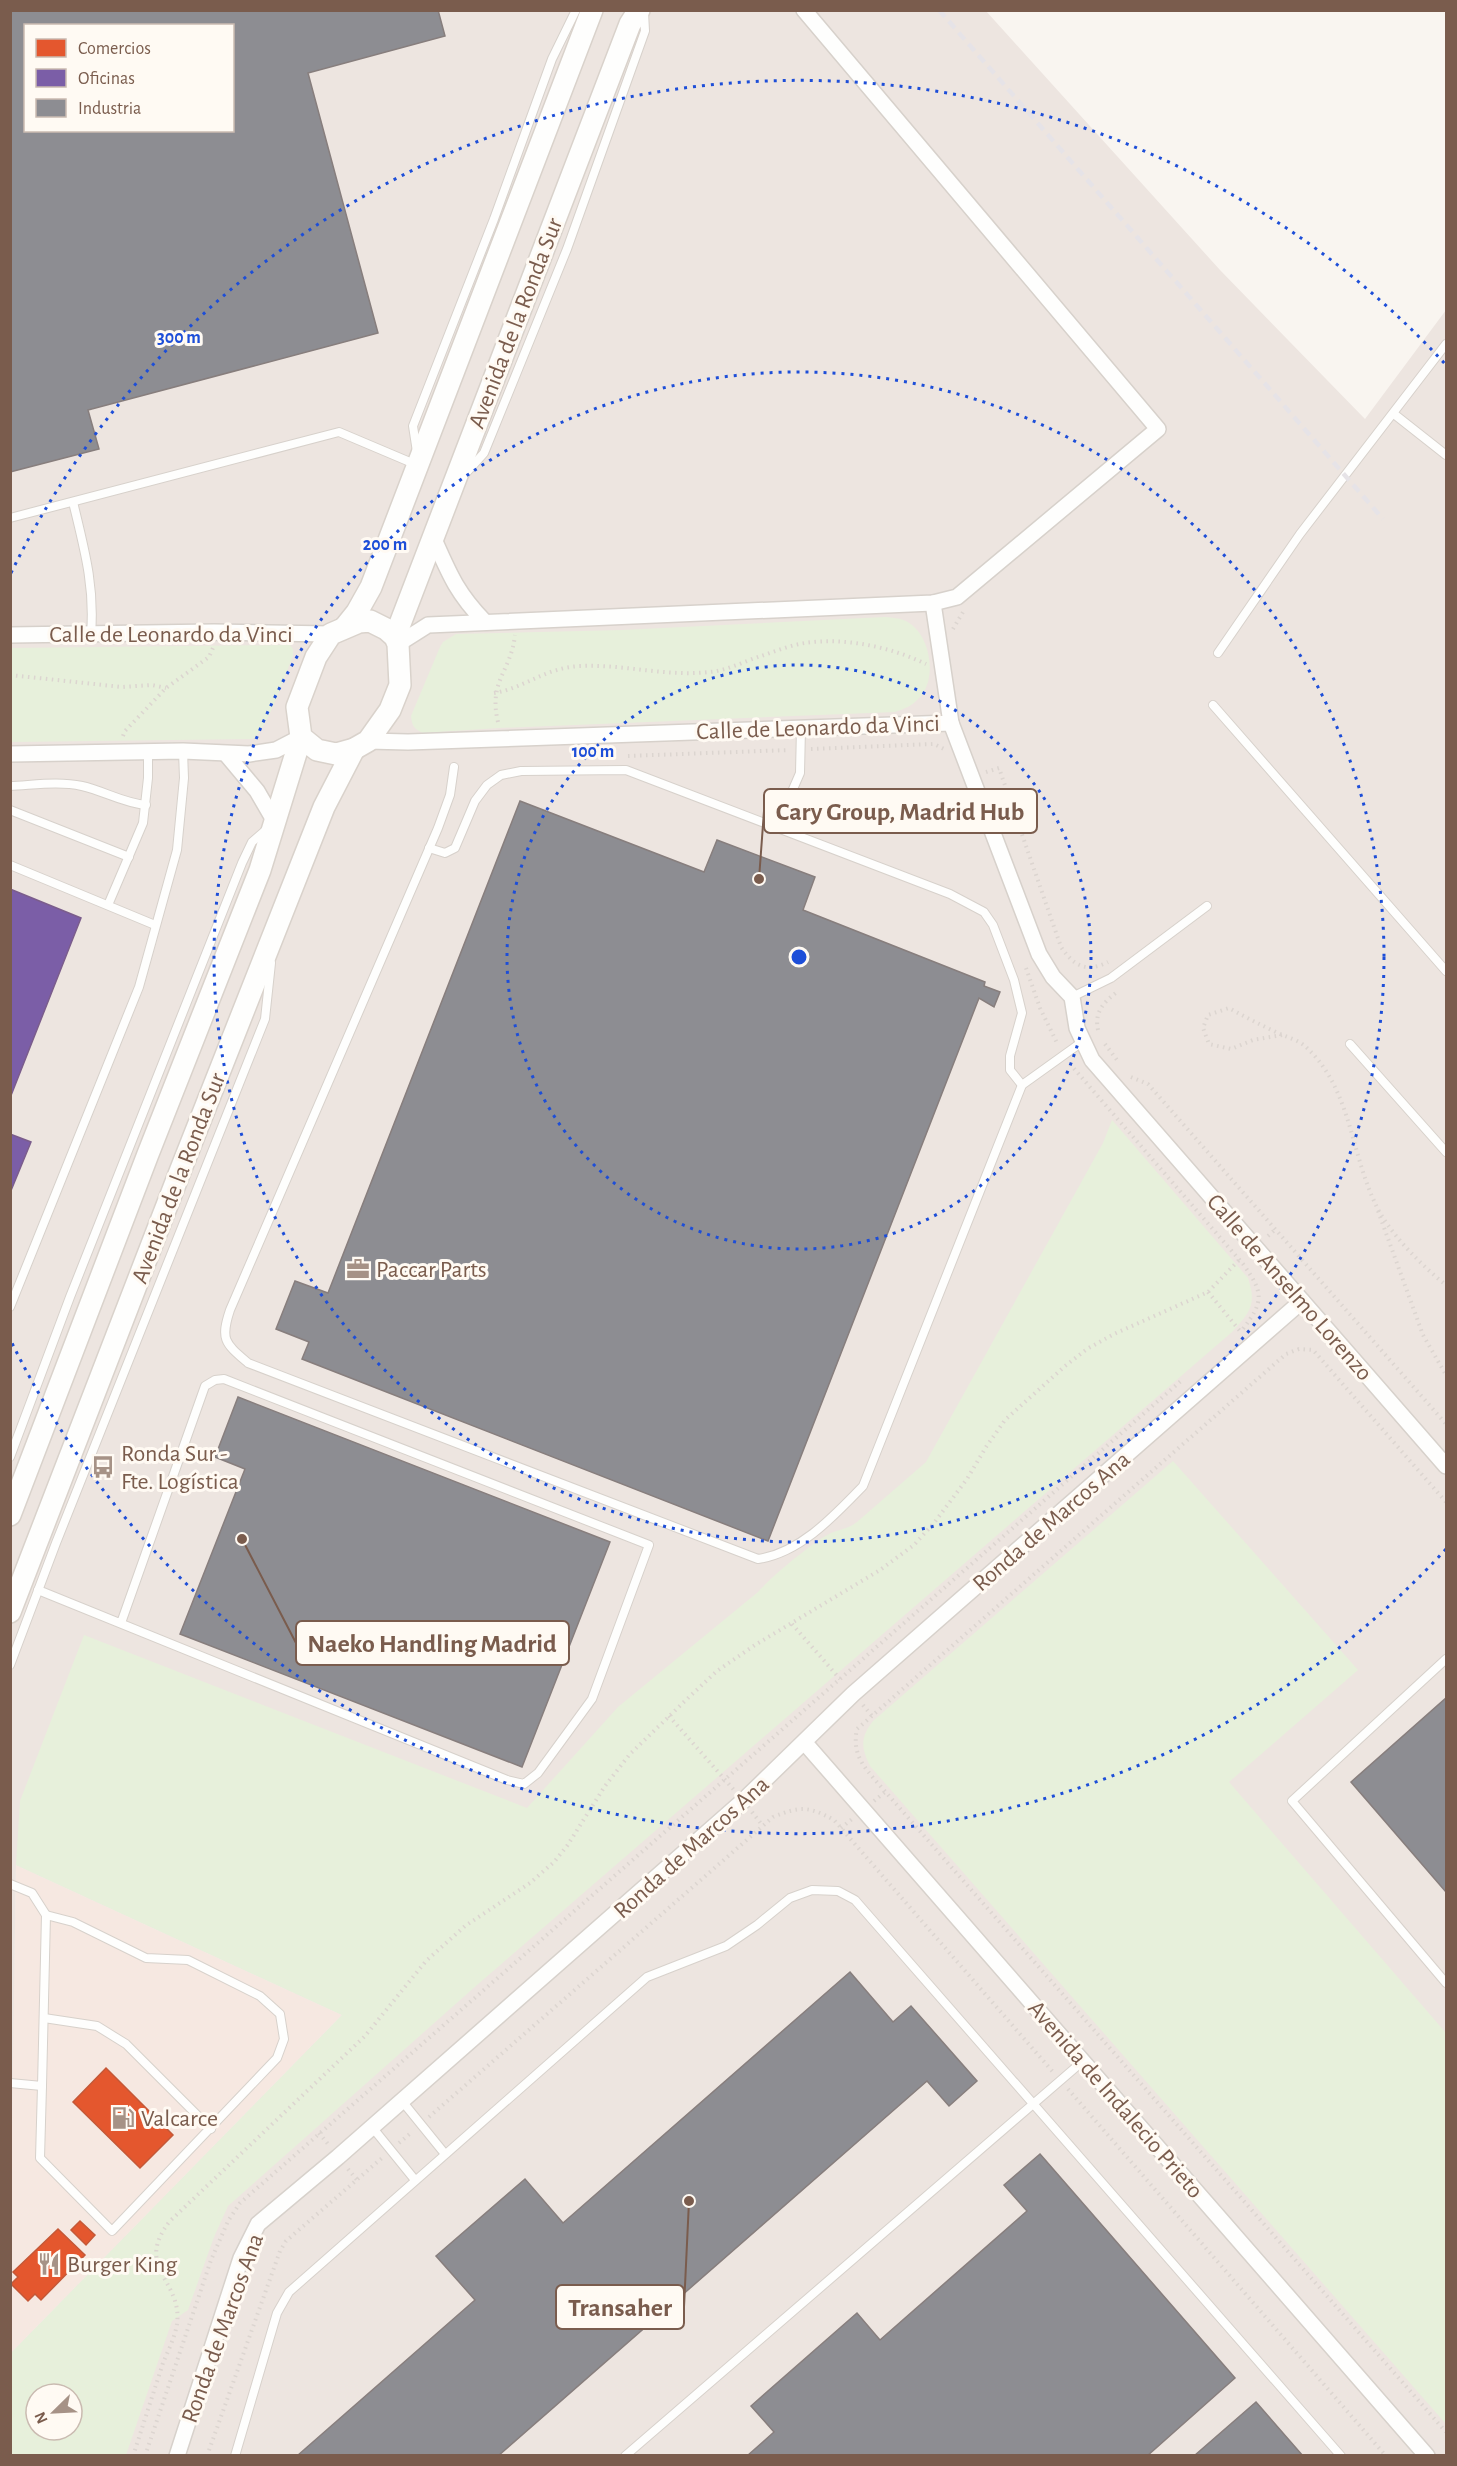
<svg xmlns="http://www.w3.org/2000/svg" width="1457" height="2466" viewBox="0 0 1457 2466" font-family="'Alegreya Sans',sans-serif">
  <style>
    .commercial { fill: #f6e8e1 }
    .industrial { fill: #ede5e0; fill-rule: evenodd }
    .green { fill: #e7f0db; fill-rule: evenodd }
    .shops { fill: #e4572e; stroke: #c45837; stroke-width: 1.5 }
    .offices { fill: #7b5ea7; stroke: #7b5d8c; stroke-width: 1.5 }
    .industry { fill: #8d8d92; stroke: #877e7d; stroke-width: 1.5; fill-rule: evenodd }
    .lines { fill: none; stroke-linecap: round; stroke-linejoin: round }
    .service-casing { stroke: #d7d1cb; stroke-width: 10 }
    .minor-casing { stroke: #d7d1cb; stroke-width: 18 }
    .secondary-casing { stroke: #d9d2cb; stroke-width: 24 }
    .path { stroke: #dcd5d0; stroke-width: 4; stroke-dasharray: 1.5 4.5; stroke-linecap: butt }
    .service { stroke: #fefefd; stroke-width: 8 }
    .minor { stroke: #fefefd; stroke-width: 15 }
    .secondary { stroke: #fefefd; stroke-width: 21 }
    .rail { stroke: #e6e3e7; stroke-width: 4.5; stroke-dasharray: 9 6; stroke-linecap: butt }
    .ring { fill: none; stroke: #1d4ed8; stroke-width: 3; stroke-dasharray: 3 6 }
    .labels { text-anchor: middle; stroke-width: 6; stroke-linejoin: round; paint-order: stroke }
    .street-label { font-size: 24px; fill: #7a5c4d; stroke: #fffaf3 }
    .poi-label { font-size: 24px; fill: #7a5c4d; stroke: #fffaf3; text-anchor: start }
    .centre { fill: #1d4ed8; stroke: #fffaf3; stroke-width: 3 }
    .ring-label { font-size: 18px; text-anchor: middle; font-weight: bold; fill: #1d4ed8; stroke: #fffaf3; stroke-width: 6; stroke-linejoin: round; paint-order: stroke }
    .leader { fill: none; stroke: #7a5c4d; stroke-width: 2 }
    .callout-dot { fill: #7a5c4d; stroke: #fffaf3; stroke-width: 2 }
    .callout { fill: #fffaf3; stroke: #7a5c4d; stroke-width: 2 }
    .callout-label { font-size: 26px; text-anchor: middle; font-weight: bold; fill: #7a5c4d }
  </style>
  <rect width="100%" height="100%" fill="#f9f5f0"/>
  <polygon class="commercial" points="16,1865 342,2015 11,2353 10,2194"/>
  <path class="industrial" d="M11,11H986L1220,270L1365,419L1446,310V2455H11V2353L342,2015L16,1865L11,2194ZM26,26H232V130H26ZM36,2394H72V2430H36Z"/>
  <g class="green">
    <path d="M885,617C895,618 904,618 912,625C931,640 937,680 919,698C912,706 904,709 895,712L499,728L423,733C414,729 412,726 411,716L440,647L443,642L456,634L622,630Z"/>
    <path d="M290,645L293,649V656C284,677 269,726 253,739L11,742V648Z"/>
    <path d="M1112,1120L1248,1278C1257,1305 1250,1312 1232,1332L477,1985L228,2206L214,2237L188,2310L172,2321L126,2455H11V2353L342,2015L16,1865L20,1801L84,1635L527,1808L618,1707L758,1592C771,1577 814,1541 831,1533C841,1529 848,1529 857,1522L926,1462L1103,1143ZM36,2394H72V2430H36Z"/>
    <path d="M1173,1461L1358,1670L1229,1782L1446,2033V2424L870,1766C861,1747 860,1738 873,1721Z"/>
  </g>
  <g class="shops">
    <polygon points="106,2068 173,2135 140,2168 73,2102"/>
    <polygon points="80,2221 95,2235 86,2245 71,2230"/>
    <polygon points="58,2229 85,2255 41,2300 35,2294 28,2301 11,2284 18,2277 13,2272"/>
  </g>
  <g class="offices">
    <polygon points="10,889 81,918 10,1098"/>
    <polygon points="10,1134 31,1142 10,1193"/>
  </g>
  <g class="industry">
    <path d="M10,10H438L445,36L308,73L378,333L88,410L99,449L10,472ZM26,26H232V130H26Z"/>
    <polygon points="520,801 704,872 717,840 815,877 803,910 985,982 984,986 1000,992 994,1007 979,998 768,1541 302,1359 309,1342 276,1329 295,1281 328,1293"/>
    <polygon points="238,1397 610,1542 522,1767 180,1634 245,1469 215,1457"/>
    <polygon points="1446,1698 1446,1892 1351,1782"/>
    <polygon points="850,1972 893,2022 911,2006 977,2081 949,2106 927,2081 498,2456 297,2456 475,2300 436,2256 525,2179 563,2223"/>
    <polygon points="1040,2154 1235,2378 1147,2456 747,2456 774,2432 751,2406 857,2313 880,2340 1027,2211 1004,2185"/>
    <polygon points="1256,2402 1303,2456 1194,2456"/>
  </g>
  <g class="lines">
    <g class="service-casing">
      <g id="service">
        <polyline points="1394,414 1446,455"/>
        <polyline points="417,452 413,426 494,219 552,59 576,10"/>
        <polyline points="466,473 484,453 567,249 645,31 644,12"/>
        <path d="M73,502C84,548 95,586 91,634"/>
        <polyline points="10,518 339,432 417,465"/>
        <polyline points="1218,653 1300,534 1446,344"/>
        <polyline points="1213,705 1446,971"/>
        <path d="M454,767L450,795L438,828L230,1310C220,1340 225,1343 248,1363L758,1559C800,1553 834,1516 863,1486L1022,1085L1082,1042"/>
        <path d="M10,786C34,785 59,781 82,786C104,791 123,803 146,805"/>
        <polyline points="10,810 129,857"/>
        <polyline points="777,826 800,773 801,728"/>
        <polyline points="429,848 445,853 455,848 475,801 487,785 501,775 521,771 626,770 950,894 984,912 993,925 1014,980 1022,1013 1010,1056 1010,1070 1022,1085"/>
        <polyline points="10,865 155,925"/>
        <polyline points="108,905 143,823 148,778 148,753"/>
        <polyline points="1072,997 1111,978 1207,906"/>
        <polyline points="1350,1044 1446,1152"/>
        <polyline points="10,1307 139,987 177,850 184,778 183,751"/>
        <polyline points="10,1457 70,1297 242,863 252,842 267,829"/>
        <polyline points="38,1590 507,1780 524,1784 538,1773 592,1699 649,1545 224,1379 215,1380 205,1386 121,1623"/>
        <polyline points="1446,1659 1292,1801 1446,1983"/>
        <polyline points="10,1665 56,1543 265,1019 271,963"/>
        <polyline points="10,1884 32,1893 46,1915 42,2086 10,2083"/>
        <polyline points="44,2018 97,2026 126,2044 211,2129"/>
        <polyline points="42,2086 40,2158 112,2231 277,2058 284,2039 280,2014 260,1996 188,1960 146,1958 73,1922 46,1915"/>
        <polyline points="402,2101 445,2154"/>
        <polyline points="372,2127 415,2180"/>
        <polyline points="235,2456 277,2313 289,2292 647,1977 726,1946 757,1925 790,1898 812,1890 838,1891 855,1900 1341,2456"/>
        <polyline points="625,2456 1083,2061"/>
      </g>
    </g>
    <g class="minor-casing">
      <g id="minor">
        <path d="M433,537C449,573 456,592 484,621"/>
        <polyline points="10,635 214,632 331,634"/>
        <polyline points="398,644 428,625 933,603 957,597 1158,429 804,10"/>
        <polyline points="951,723 1039,954 1053,977 1072,997 1077,1028 1092,1060 1446,1466"/>
        <polyline points="368,741 408,742 951,723 933,603"/>
        <polyline points="10,754 183,751 249,754 276,750 301,737"/>
        <polyline points="226,754 257,791 275,822"/>
        <polyline points="805,1743 1427,2456"/>
        <polyline points="177,2456 241,2258 258,2224 338,2157 743,1801 853,1694 1302,1301"/>
      </g>
    </g>
    <g class="secondary-casing">
      <g id="secondary">
        <polyline points="345,627 357,612 371,587 592,10"/>
        <polyline points="395,637 630,24 639,10"/>
        <polyline points="10,1515 148,1154 260,870 301,737 297,707 316,657 331,634 359,622 370,621 386,629 395,637 398,644 400,685 390,710 368,741 354,749 336,754 317,750 301,737"/>
        <polyline points="10,1612 181,1169 324,807 354,749"/>
      </g>
    </g>
    <g class="path">
      <polyline points="953,629 963,612"/>
      <polyline points="10,675 122,687 152,685 166,688"/>
      <path d="M494,693C525,688 546,667 581,666C624,664 666,677 709,672C726,671 745,661 761,656C776,651 791,645 805,643C844,637 891,647 926,664"/>
      <path d="M498,722C488,681 511,672 515,635"/>
      <polyline points="123,736 125,731 166,688 209,657 213,648"/>
      <polyline points="811,749 934,744 944,749"/>
      <polyline points="628,756 789,750"/>
      <path d="M986,772L999,768L1061,947C1074,966 1086,973 1108,962"/>
      <polyline points="1026,968 1040,1008 1058,1045"/>
      <path d="M1098,1030C1094,1012 1104,1002 1117,992"/>
      <path d="M1282,1035L1253,1040L1231,1049L1209,1044L1203,1028L1208,1015L1229,1008C1245,1017 1261,1025 1278,1033C1286,1037 1299,1040 1306,1047C1351,1089 1350,1150 1375,1203C1387,1231 1423,1267 1446,1285"/>
      <polyline points="1105,1044 1117,1060"/>
      <path d="M1070,1064L1243,1264C1264,1293 1264,1302 1242,1330"/>
      <polyline points="1131,1077 1148,1084 1446,1424"/>
      <polyline points="1378,1211 1423,1335 1446,1375"/>
      <polyline points="1268,1236 1276,1229"/>
      <polyline points="1208,1292 1240,1331"/>
      <path d="M1446,1502L1313,1350L1299,1349L1286,1354L857,1729C852,1752 862,1765 876,1781L1446,2432"/>
      <polyline points="792,1624 840,1679"/>
      <polyline points="863,1705 872,1716"/>
      <polyline points="669,1716 734,1790"/>
      <polyline points="874,1801 885,1792"/>
      <polyline points="752,1812 763,1826"/>
      <polyline points="841,1828 852,1819"/>
      <polyline points="1068,2089 1386,2456"/>
      <path d="M429,2117L773,1817C800,1806 809,1806 834,1820L1053,2072"/>
      <polyline points="319,2133 328,2144"/>
      <polyline points="399,2143 412,2132"/>
      <polyline points="348,2169 357,2180"/>
      <path d="M133,2456C143,2425 153,2394 163,2363C168,2351 175,2337 177,2324C183,2280 133,2268 170,2221L365,2036L426,1961L465,1926L530,1883L554,1862L567,1846L605,1786L630,1754L687,1699L717,1671L755,1645L880,1570L914,1545L934,1523L967,1479L986,1447L1005,1420L1065,1366L1087,1349L1114,1334L1208,1292L1241,1258"/>
      <polyline points="145,2456 211,2260 228,2221 240,2203 1181,1381"/>
      <polyline points="207,2456 280,2251 286,2241 382,2158"/>
    </g>
    <use href="#service" class="service"/>
    <use href="#minor" class="minor"/>
    <use href="#secondary" class="secondary"/>
    <polyline class="rail" points="939,10 1383,519"/>
  </g>
  <g class="ring">
    <circle cx="799" cy="957" r="292"/>
    <circle cx="799" cy="957" r="585"/>
    <path d="M1446 1549A877 877 0 0 1 11 1341M11 573A877 877 0 0 1 1446 365"/>
  </g>
  <defs>
    <g id="office-bare" transform="scale(1.8)"><path d="M-6-3h4V-5.5h4V-3h4V5H-6ZM-1-4.5V-3h2v-1.5ZM-6 0V1H6V0Z" fill="#a69286" stroke="#fffaf3" stroke-width="2.5" paint-order="stroke"/></g>
    <g id="bus-bare" transform="scale(1.8)"><path d="M-5-6H5V4H4V6H2V4H-2V6H-4V4H-5ZM-3.5-4V0h7V-4ZM-3.5 1.2v1.5H-2V1.2ZM2 1.2v1.5H3.5V1.2Z" fill="#a69286" stroke="#fffaf3" stroke-width="2.5" paint-order="stroke"/></g>
    <g id="fuel-bare" transform="scale(1.8)"><path d="M-5.5-6h7V0h2V4h1.3V-2.5L3-4.5l.8-.8L6-3V5H2.5V1h-1V6h-7ZM-4.2-4.7v3.2H.2V-4.7Z" fill="#a69286" stroke="#fffaf3" stroke-width="2.5" paint-order="stroke"/></g>
    <g id="restaurant-bare" transform="scale(1.8)"><path d="M-5-6h1v4h1v-4h1v4h1v-4h1v5L-1.5 .5V6h-2V.5L-5-1ZM5-6V6H3V1.5H1.5Q1.5-4 5-6Z" fill="#a69286" stroke="#fffaf3" stroke-width="2.5" paint-order="stroke"/></g>
  </defs>
  <g fill-rule="evenodd">
    <use href="#office-bare" x="358" y="1269"/>
    <use href="#bus-bare" x="103" y="1467"/>
    <use href="#fuel-bare" x="123" y="2118"/>
    <use href="#restaurant-bare" x="49" y="2264"/>
  </g>
  <g class="labels">
    <g class="street-label">
      <text transform="translate(515 323) rotate(-69)" y="8">Avenida de la Ronda Sur</text>
      <text x="171" y="642">Calle de Leonardo da Vinci</text>
      <text transform="translate(818 727) rotate(-2)" y="8">Calle de Leonardo da Vinci</text>
      <text transform="translate(178 1178) rotate(-69)" y="8">Avenida de la Ronda Sur</text>
      <text transform="translate(1290 1287) rotate(49)" y="8">Calle de Anselmo Lorenzo</text>
      <text transform="translate(1051 1521) rotate(-41)" y="8">Ronda de Marcos Ana</text>
      <text transform="translate(691 1847) rotate(-42)" y="8">Ronda de Marcos Ana</text>
      <text transform="translate(1116 2099) rotate(49)" y="8">Avenida de Indalecio Prieto</text>
      <text transform="translate(222 2328) rotate(-70)" y="8">Ronda de Marcos Ana</text>
    </g>
    <g class="poi-label">
      <text x="376" y="1277">Paccar Parts</text>
      <text x="121" y="1461">Ronda Sur -<tspan x="121" dy="28">Fte. Logística</tspan></text>
      <text x="141" y="2126">Valcarce</text>
      <text x="67" y="2272">Burger King</text>
    </g>
  </g>
  <circle cx="799" cy="957" r="9" class="centre"/>
  <g class="ring-label">
    <text x="179" y="343">300 m</text>
    <text x="385" y="550">200 m</text>
    <text x="593" y="757">100 m</text>
  </g>
  <path class="leader" d="M759 879L764 811M242 1539L296 1643M689 2201L684 2307"/>
  <g class="callout-dot">
    <circle cx="759" cy="879" r="6"/>
    <circle cx="242" cy="1539" r="6"/>
    <circle cx="689" cy="2201" r="6"/>
  </g>
  <g class="callout">
    <rect x="764" y="789" width="273" height="44" rx="6"/>
    <rect x="296" y="1621" width="273" height="44" rx="6"/>
    <rect x="556" y="2285" width="128" height="44" rx="6"/>
  </g>
  <g class="callout-label">
    <text x="900" y="820">Cary Group, Madrid Hub</text>
    <text x="432" y="1652">Naeko Handling Madrid</text>
    <text x="620" y="2316">Transaher</text>
  </g>
  <rect width="1457" height="2466" fill="none" stroke="#7a5c4d" stroke-width="24"/>
  <rect x="24" y="24" width="210" height="108" fill="#fffaf3" stroke="#cabbb1" stroke-width="1.5"/>
  <rect x="36" y="39" width="30" height="18" fill="#e4572e" stroke="#cabbb1" stroke-width="1.5"/>
  <text x="78" y="54" font-size="18" fill="#7a5c4d">Comercios</text>
  <rect x="36" y="69" width="30" height="18" fill="#7b5ea7" stroke="#cabbb1" stroke-width="1.5"/>
  <text x="78" y="84" font-size="18" fill="#7a5c4d">Oficinas</text>
  <rect x="36" y="99" width="30" height="18" fill="#8d8d92" stroke="#cabbb1" stroke-width="1.5"/>
  <text x="78" y="114" font-size="18" fill="#7a5c4d">Industria</text>
  <g transform="translate(54 2412) rotate(246)"><circle r="28" fill="#fffaf3" stroke="#cabbb1" stroke-width="1.5"/>
  <path d="M0-4.5L10 22L0 15L-10 22Z" fill="#a69286"/>
  <text y="-9" font-size="16" font-weight="bold" text-anchor="middle" fill="#7a5c4d">N</text>
  </g>
</svg>
